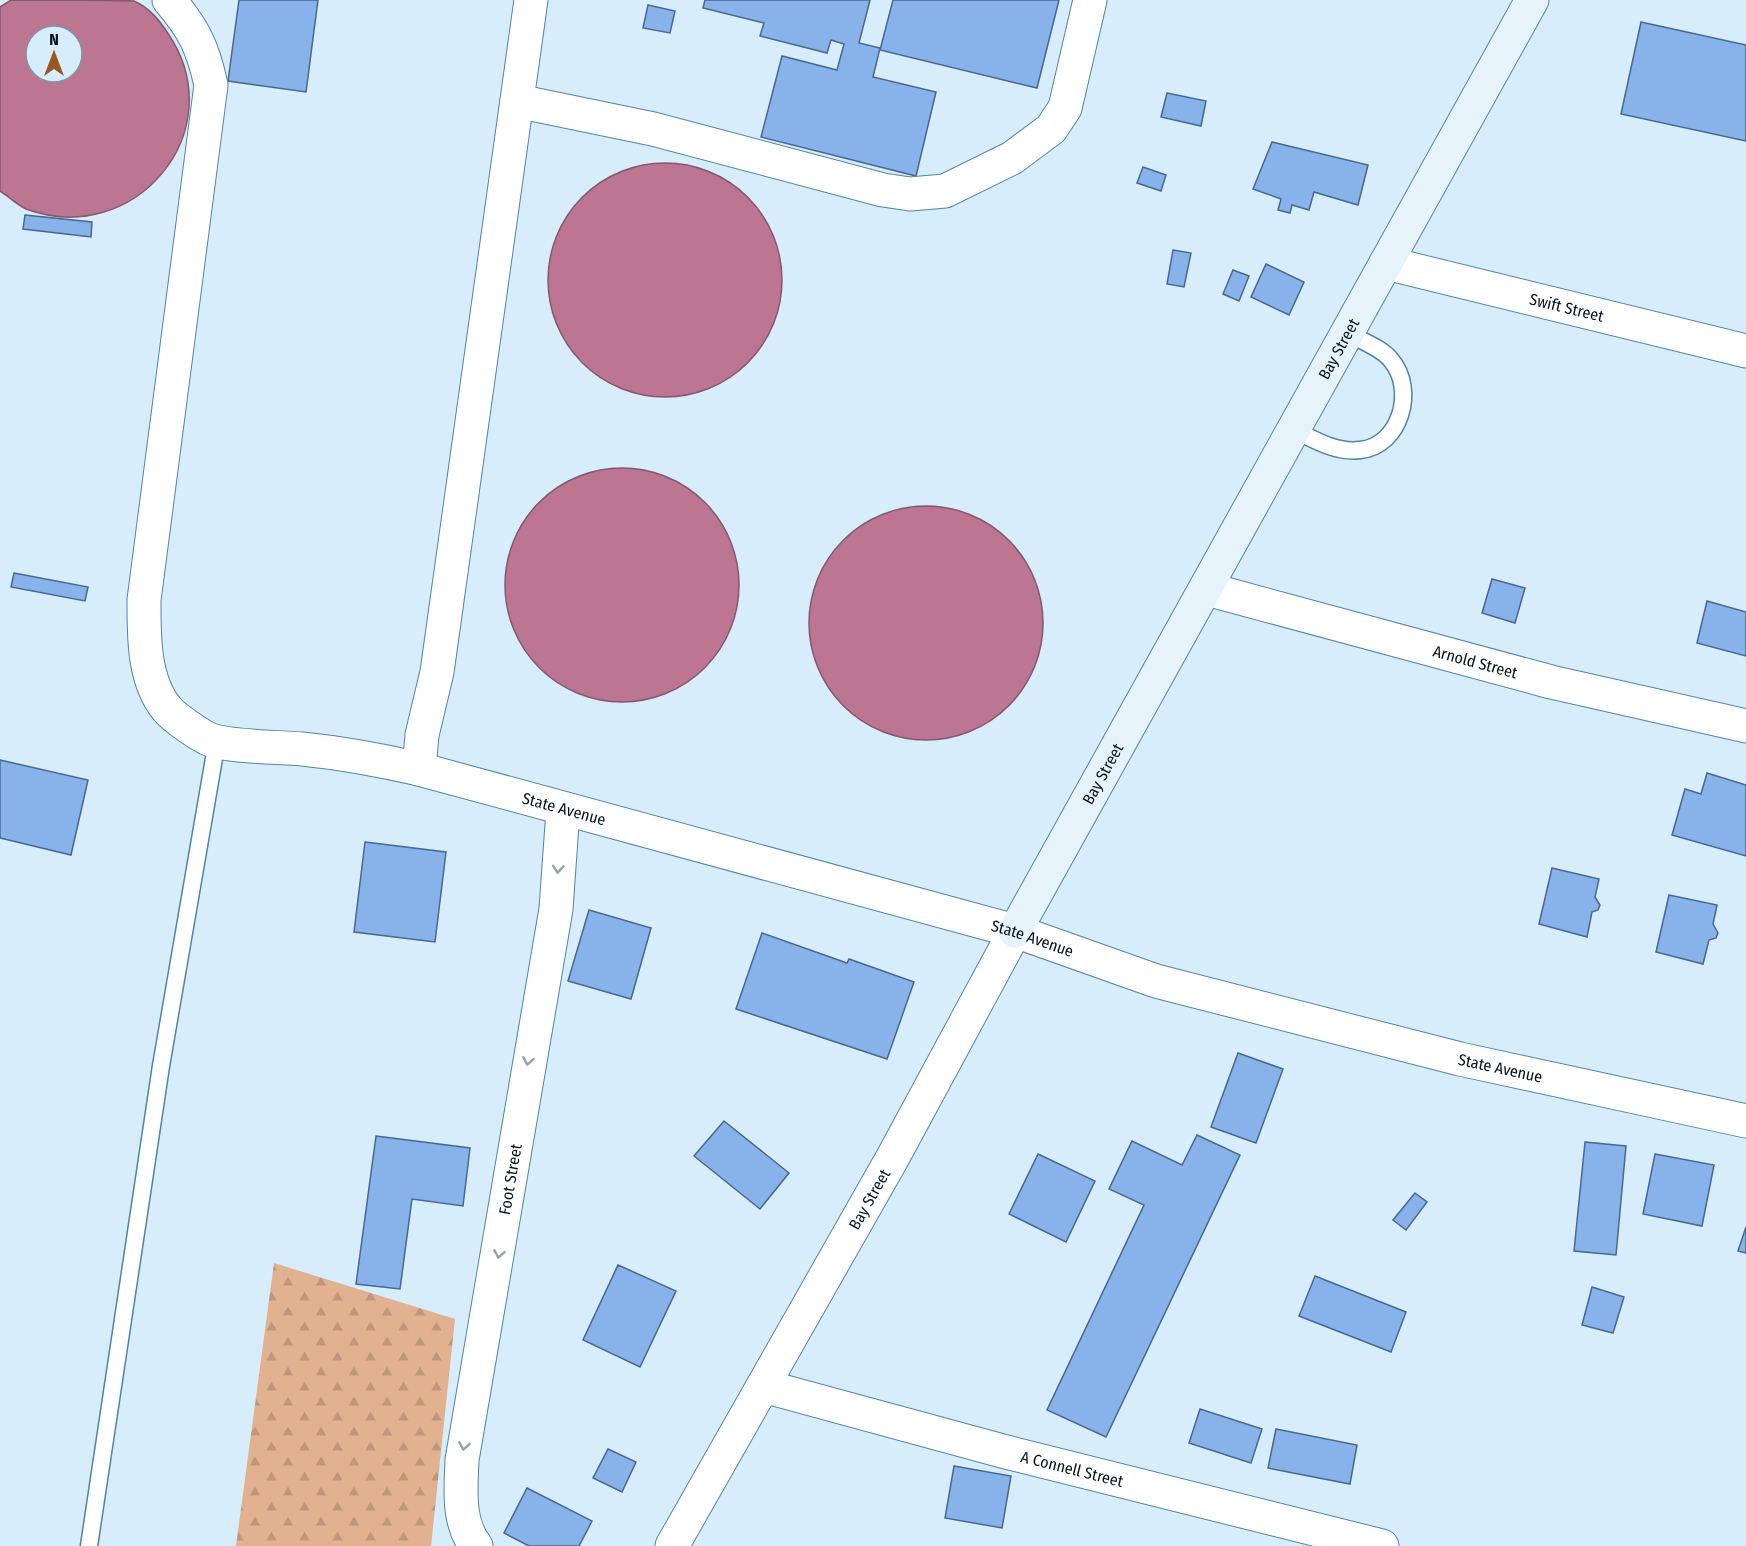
<svg xmlns="http://www.w3.org/2000/svg" width="1746" height="1546" viewBox="0 0 1746 1546" font-family="'Fira Sans Condensed',sans-serif">
  <style>
    .forest { fill: url(#forest-firs) }
    .water { fill: #bc7691; stroke: #84586f; stroke-width: 1.5; fill-rule: evenodd }
    .building { fill: #87b2ea; stroke: #486890; stroke-width: 1.5 }
    .lines { fill: none; stroke-linecap: round; stroke-linejoin: round }
    .lane-casing { stroke: #5085a4; stroke-width: 19 }
    .street-casing { stroke: #5085a4; stroke-width: 35 }
    .secondary-casing { stroke: #5085a4; stroke-width: 35 }
    .lane { stroke: #fff; stroke-width: 16 }
    .street { stroke: #fff; stroke-width: 33 }
    .secondary { stroke: #e6f3fb; stroke-width: 33 }
    .oneway { stroke: #99a1a5 }
    .labels { text-anchor: middle; stroke-width: 4.5; stroke-linejoin: round; paint-order: stroke }
    .street-label { font-size: 16px; fill: #00131f; stroke: #d7edfb }
  </style>
  <defs>
    <pattern id="forest-firs" width="22" height="20" patternUnits="userSpaceOnUse" patternTransform="scale(1.5)"><rect width="22" height="20" fill="#e2b190"/><path d="M5 1l3.5 6h-7zM16 11l3.5 6h-7z" fill="#c0977c"/></pattern>
  </defs>
  <rect width="100%" height="100%" fill="#d7edfb"/>
  <polygon class="forest" points="274,1263 455,1319 431,1546 236,1546"/>
  <g class="water">
    <path d="M11,0C32,0 122,0 134,1C150,8 160,21 169,35C233,132 134,249 26,209C17,205 8,196 0,191V7ZM36,36H72V72H36Z"/>
    <circle cx="665" cy="280" r="117"/>
    <circle cx="622" cy="585" r="117"/>
    <circle cx="926" cy="623" r="117"/>
  </g>
  <g class="building">
    <polygon points="239,0 318,0 306,92 228,81"/>
    <polygon points="705,0 870,0 859,43 880,48 873,77 936,92 916,176 761,137 782,56 837,70 844,44 831,40 827,53 760,36 764,23 703,8"/>
    <polygon points="893,0 1059,0 1037,88 880,50"/>
    <polygon points="648,5 675,11 670,33 643,28"/>
    <polygon points="1641,22 1746,45 1746,141 1621,114"/>
    <polygon points="1167,93 1206,101 1201,126 1161,117"/>
    <polygon points="1272,142 1368,165 1358,205 1314,192 1309,210 1292,205 1290,213 1278,210 1281,199 1253,189"/>
    <polygon points="1143,167 1166,175 1161,191 1137,183"/>
    <polygon points="25,215 92,222 91,237 23,229"/>
    <polygon points="1173,250 1191,253 1184,287 1167,284"/>
    <polygon points="1266,264 1304,282 1289,315 1251,297"/>
    <polygon points="1233,270 1249,276 1239,301 1223,294"/>
    <polygon points="14,573 88,587 85,601 11,587"/>
    <polygon points="1492,579 1525,588 1515,623 1482,613"/>
    <polygon points="1707,601 1746,612 1746,656 1697,643"/>
    <polygon points="0,760 88,780 71,855 0,838"/>
    <polygon points="1707,773 1746,785 1746,856 1672,835 1685,789 1701,794"/>
    <polygon points="365,842 446,852 435,942 354,932"/>
    <polygon points="1552,868 1599,879 1595,897 1600,905 1598,910 1592,912 1587,937 1539,924"/>
    <polygon points="1669,895 1717,905 1713,924 1718,933 1716,938 1709,940 1703,964 1656,952"/>
    <polygon points="589,910 651,928 631,999 568,981"/>
    <polygon points="762,933 847,963 849,959 914,982 887,1059 736,1009"/>
    <polygon points="1238,1053 1283,1069 1256,1143 1211,1127"/>
    <polygon points="724,1121 789,1173 760,1209 694,1156"/>
    <polygon points="1197,1135 1240,1155 1106,1437 1047,1410 1144,1205 1109,1189 1132,1141 1182,1165"/>
    <polygon points="376,1136 470,1148 463,1206 412,1199 400,1289 356,1284"/>
    <polygon points="1585,1142 1626,1146 1616,1255 1574,1251"/>
    <polygon points="1038,1154 1095,1181 1066,1242 1009,1214"/>
    <polygon points="1655,1154 1714,1165 1702,1226 1643,1214"/>
    <polygon points="1415,1193 1427,1202 1406,1230 1393,1220"/>
    <polygon points="1746,1227 1746,1253 1738,1251"/>
    <polygon points="618,1265 676,1291 640,1367 583,1340"/>
    <polygon points="1315,1276 1406,1312 1391,1352 1299,1316"/>
    <polygon points="1592,1287 1624,1297 1613,1333 1582,1325"/>
    <polygon points="1200,1409 1262,1429 1251,1463 1189,1443"/>
    <polygon points="1276,1429 1357,1445 1350,1484 1268,1468"/>
    <polygon points="608,1449 636,1462 622,1492 593,1478"/>
    <polygon points="954,1466 1011,1476 1002,1528 945,1518"/>
    <polygon points="527,1488 592,1521 579,1546 529,1546 504,1533"/>
  </g>
  <g class="lines">
    <g class="lane-casing">
      <g id="lane">
        <path d="M1294,430C1315,440 1336,453 1360,450C1401,446 1416,389 1391,360C1382,348 1361,341 1348,333"/>
        <polyline points="89,1546 161,1066 217,741"/>
      </g>
    </g>
    <g class="street-casing">
      <g id="street">
        <path id="s1" d="M169,0C194,29 203,48 211,85L144,600C144,635 143,680 167,709C173,717 202,737 211,740C231,747 279,747 302,749C342,753 380,760 419,769L1015,931L1156,981L1460,1059L1746,1121"/>
        <polyline points="517,101 653,129 883,190 910,194 945,191 1012,158 1051,129 1065,108 1090,0"/>
        <path id="s2" d="M1386,263L1746,351"/>
        <path id="s3" d="M1207,589L1551,682L1746,726"/>
        <polyline points="419,769 422,735 437,672 531,0"/>
        <path id="s4" d="M763,1386L1006,1452L1382,1546"/>
        <path id="s5" d="M476,1546C457,1522 461,1488 462,1460L556,909L563,810"/>
        <path id="s6" d="M672,1546L893,1157L1015,931"/>
      </g>
    </g>
    <g class="secondary-casing">
      <g id="secondary">
        <path id="s7" d="M1015,931L1532,0"/>
      </g>
    </g>
    <use href="#lane" class="lane"/>
    <use href="#street" class="street"/>
    <use href="#secondary" class="secondary"/>
  </g>
  <defs><path id="oneway-chevron" d="M-2-3.5L2.5 0L-2 3.5" fill="none" stroke-width="1.6" stroke-linecap="round" stroke-linejoin="round" transform="scale(1.5)"/></defs>
  <g class="oneway">
    <use href="#oneway-chevron" transform="translate(558 869) rotate(94)"/>
    <use href="#oneway-chevron" transform="translate(528 1061) rotate(100)"/>
    <use href="#oneway-chevron" transform="translate(499 1254) rotate(100)"/>
    <use href="#oneway-chevron" transform="translate(464 1446) rotate(99)"/>
  </g>
  <g class="labels">
    <g class="street-label">
      <text dy="6" stroke="none"><textPath href="#s2" startOffset="186">Swift Street</textPath></text>
      <text dy="6" stroke="none"><textPath href="#s7" startOffset="666">Bay Street</textPath></text>
      <text dy="6" stroke="none"><textPath href="#s3" startOffset="278">Arnold Street</textPath></text>
      <text dy="6" stroke="none"><textPath href="#s7" startOffset="180">Bay Street</textPath></text>
      <text dy="6" stroke="none"><textPath href="#s1" startOffset="1144">State Avenue</textPath></text>
      <text dy="6" stroke="none"><textPath href="#s1" startOffset="1630">State Avenue</textPath></text>
      <text dy="6" stroke="none"><textPath href="#s1" startOffset="2116">State Avenue</textPath></text>
      <text dy="6" stroke="none"><textPath href="#s5" startOffset="374">Foot Street</textPath></text>
      <text dy="6" stroke="none"><textPath href="#s6" startOffset="399">Bay Street</textPath></text>
      <text dy="6" stroke="none"><textPath href="#s4" startOffset="320">A Connell Street</textPath></text>
    </g>
  </g>
  <g transform="translate(54 54)"><circle r="28" fill="#d7edfb" stroke="#8196a3" stroke-width="1.5"/>
  <path d="M0-4.5L10 22L0 15L-10 22Z" fill="#985623"/>
  <text y="-9" font-size="16" font-weight="bold" text-anchor="middle" fill="#00131f">N</text>
  </g>
</svg>
